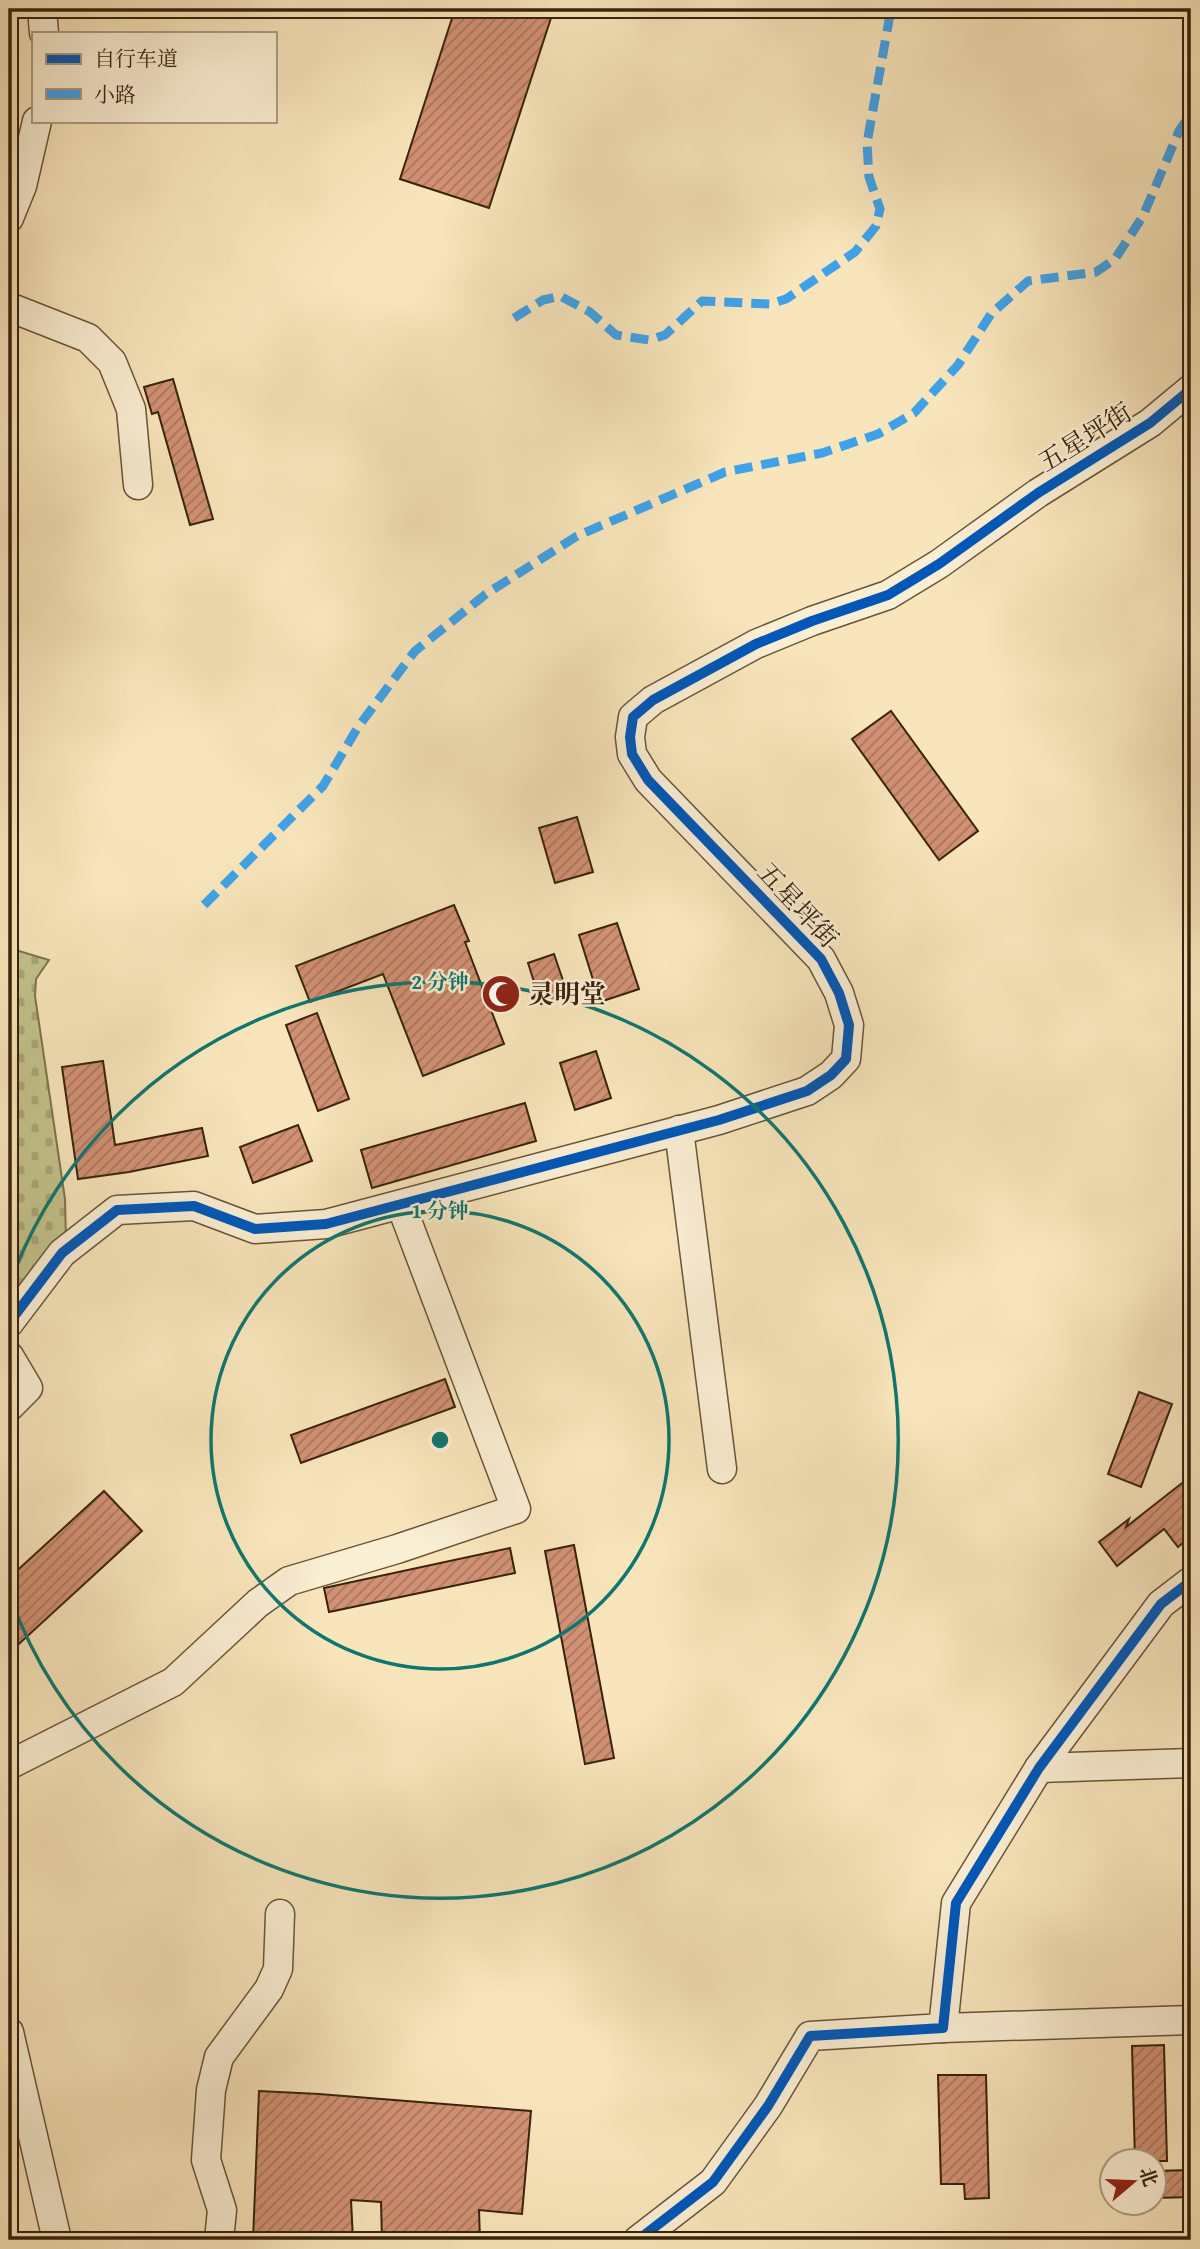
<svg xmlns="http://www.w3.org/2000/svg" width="1200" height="2249" viewBox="0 0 1200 2249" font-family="'Gentium Book Plus','Noto Serif SC',serif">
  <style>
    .cemetery { fill: url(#cemetery-stones); stroke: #7e734c; stroke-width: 2 }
    .building { fill: url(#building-hatch); stroke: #39230d; stroke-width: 2 }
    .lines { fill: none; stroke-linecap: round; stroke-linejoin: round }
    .minor-casing { stroke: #695438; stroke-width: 31 }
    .minor { stroke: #faeed3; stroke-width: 28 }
    .quiet { stroke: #3fa2e9; stroke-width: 9; stroke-dasharray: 18 9; stroke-linecap: butt }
    .cycleway-casing { stroke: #faeed3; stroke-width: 15 }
    .cycleway { stroke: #0057b8; stroke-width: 10 }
    .ring { fill: none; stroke: #0f766e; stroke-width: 3.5 }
    .labels { text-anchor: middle; stroke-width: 5; stroke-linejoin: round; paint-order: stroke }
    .street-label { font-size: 26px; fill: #39230d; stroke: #faeed3 }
    .poi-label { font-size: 26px; font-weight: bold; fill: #39230d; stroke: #faeed3; text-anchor: start }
    .centre { fill: #0f766e; stroke: #faeed3; stroke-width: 3.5 }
    .ring-label { font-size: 21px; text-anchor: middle; font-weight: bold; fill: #0f766e; stroke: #faeed3; stroke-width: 5; stroke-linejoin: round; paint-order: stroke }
  </style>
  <defs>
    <pattern id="cemetery-stones" width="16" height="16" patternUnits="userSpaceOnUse" patternTransform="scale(1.75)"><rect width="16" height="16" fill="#c3c38c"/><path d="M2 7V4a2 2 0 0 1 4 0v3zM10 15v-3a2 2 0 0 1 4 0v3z" fill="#a8a778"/></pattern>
    <pattern id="building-hatch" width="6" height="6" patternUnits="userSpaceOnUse" patternTransform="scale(1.75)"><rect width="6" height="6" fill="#d29174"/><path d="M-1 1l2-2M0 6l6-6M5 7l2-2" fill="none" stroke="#ab765e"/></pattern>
  </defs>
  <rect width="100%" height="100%" fill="#f8e5bb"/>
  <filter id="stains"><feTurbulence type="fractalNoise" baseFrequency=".00286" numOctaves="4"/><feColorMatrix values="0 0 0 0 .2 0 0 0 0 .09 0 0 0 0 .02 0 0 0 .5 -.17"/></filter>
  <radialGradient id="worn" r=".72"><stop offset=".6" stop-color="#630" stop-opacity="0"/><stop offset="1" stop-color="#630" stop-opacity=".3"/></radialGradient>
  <polygon class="cemetery" points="9,948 49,960 36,979 35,996 65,1199 66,1240 20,1289 9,1298"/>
  <g class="building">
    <polygon points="455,9 522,9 551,18 489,208 400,179"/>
    <polygon points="173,379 213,519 190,525 158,412 152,414 144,387"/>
    <polygon points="891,711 978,831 939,860 852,739"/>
    <polygon points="577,817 593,872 555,883 539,828"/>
    <polygon points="454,905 469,941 465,942 504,1044 423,1076 383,974 310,1002 296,966"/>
    <polygon points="617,923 639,989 600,1002 579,935"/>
    <polygon points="554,954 568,995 541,1004 528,963"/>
    <polygon points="317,1013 349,1099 318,1111 286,1025"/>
    <polygon points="596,1051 611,1098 575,1110 560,1063"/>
    <polygon points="103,1061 115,1145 202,1128 208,1156 129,1172 78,1179 62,1067"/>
    <polygon points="525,1103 536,1141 372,1188 361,1150"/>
    <polygon points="298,1125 312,1161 253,1183 240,1147"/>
    <polygon points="445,1379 455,1407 301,1463 291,1435"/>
    <polygon points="1139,1392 1172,1404 1141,1487 1108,1474"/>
    <polygon points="1191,1476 1191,1536 1178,1547 1164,1529 1117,1566 1099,1542 1129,1519 1126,1527"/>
    <polygon points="104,1491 142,1531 9,1653 9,1578"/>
    <polygon points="574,1545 614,1758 585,1764 545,1551"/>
    <polygon points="510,1548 515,1573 329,1612 324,1588"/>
    <polygon points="1164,2045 1167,2161 1135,2161 1132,2046"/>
    <polygon points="938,2075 986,2075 989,2198 965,2199 964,2184 941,2184"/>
    <polygon points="259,2091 319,2094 531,2111 522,2214 479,2210 480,2240 382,2240 381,2202 351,2200 353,2240 253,2240"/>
    <polygon points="1191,2170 1191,2197 1154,2198 1154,2171"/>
  </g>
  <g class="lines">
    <g class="minor-casing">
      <g id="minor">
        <polyline points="42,9 44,33"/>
        <polyline points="9,218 22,186 37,121"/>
        <polyline points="9,307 88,338 112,362 131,409 138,485"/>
        <polyline points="679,1130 722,1469"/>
        <polyline points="9,1323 62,1253 117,1210 194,1206 255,1229 326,1224 719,1120 807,1091 831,1075 846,1059 849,1025 839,993 821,959 648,780 632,754 630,737 633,717 653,700 756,644 812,621 888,595 939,564 1038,493 1150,423 1191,389"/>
        <polyline points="9,1356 28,1388 9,1407"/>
        <polyline points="9,1765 173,1682 258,1603 289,1581 397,1549 516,1509 401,1205"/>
        <polyline points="1039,1768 1191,1763"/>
        <polyline points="943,2028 1191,2020"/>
        <polyline points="9,2032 57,2240"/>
        <polyline points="219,2240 222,2210 206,2160 211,2090 219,2057 269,1989 278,1969 280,1914"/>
        <polyline points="638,2240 713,2182 768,2106 810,2036 943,2028 956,1903 1039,1768 1161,1604 1191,1581"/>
      </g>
    </g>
    <use href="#minor" class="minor"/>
    <g class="quiet">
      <polyline points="514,318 543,300 560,296 590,312 616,335 649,340 665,335 702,301 770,304 786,299 855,252 876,226 880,209 869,177 867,143 891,9"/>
      <polyline points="204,905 323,786 358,727 415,651 486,594 577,536 725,472 822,453 878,434 914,413 958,365 991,314 1028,281 1096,272 1115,259 1143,216 1179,131 1191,113"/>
    </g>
    <g class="cycleway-casing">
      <g id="cycleway">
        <polyline points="9,1323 62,1253 117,1210 194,1206 255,1229 326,1224 719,1120 807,1091 831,1075 846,1059 849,1025 839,993 821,959 648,780 632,754 630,737 633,717 653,700 756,644 812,621 888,595 939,564 1038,493 1150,423 1191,389"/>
        <polyline points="638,2240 713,2182 768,2106 810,2036 943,2028 956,1903 1039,1768 1161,1604 1191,1581"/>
      </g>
    </g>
    <use href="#cycleway" class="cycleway"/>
  </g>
  <g class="ring">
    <circle cx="440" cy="1440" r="229"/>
    <path d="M10 1283A458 458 0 1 1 10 1597"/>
  </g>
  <defs>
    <g id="mosque-disc" transform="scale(2.0125)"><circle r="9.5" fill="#8f2418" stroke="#faeed3"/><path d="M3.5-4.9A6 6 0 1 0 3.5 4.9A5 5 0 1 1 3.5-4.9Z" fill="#fff"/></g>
  </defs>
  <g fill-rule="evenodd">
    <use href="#mosque-disc" x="501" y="994"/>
  </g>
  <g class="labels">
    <g class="street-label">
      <text transform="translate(1085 437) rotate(-32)" y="9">五星坪街</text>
      <text transform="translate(798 905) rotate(47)" y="9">五星坪街</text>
    </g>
    <g class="poi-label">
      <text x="528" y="1003">灵明堂</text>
    </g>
  </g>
  <circle cx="440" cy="1440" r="10" class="centre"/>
  <g class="ring-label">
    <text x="440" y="989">2 分钟</text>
    <text x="440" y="1218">1 分钟</text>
  </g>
  <rect width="1200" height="2249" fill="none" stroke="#f8e5bb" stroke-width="35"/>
  <rect x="10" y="10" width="1179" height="2228" fill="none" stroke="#39230d" stroke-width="3.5"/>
  <rect x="18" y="18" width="1165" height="2214" fill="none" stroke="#39230d" stroke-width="2"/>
  <rect x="32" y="32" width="245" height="91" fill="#faeed3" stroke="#ad9d84" stroke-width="2"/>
  <rect x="46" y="54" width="35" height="10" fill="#0057b8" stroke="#ad9d84" stroke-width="2"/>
  <text x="94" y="66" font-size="21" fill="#39230d">自行车道</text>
  <rect x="46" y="89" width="35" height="10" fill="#3fa2e9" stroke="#ad9d84" stroke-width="2"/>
  <text x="94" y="102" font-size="21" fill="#39230d">小路</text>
  <g transform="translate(1133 2182) rotate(71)"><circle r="33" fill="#faeed3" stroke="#ad9d84" stroke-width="2"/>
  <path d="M0-5L12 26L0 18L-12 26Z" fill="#8f2418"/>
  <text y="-10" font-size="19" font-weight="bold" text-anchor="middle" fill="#39230d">北</text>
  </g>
  <rect width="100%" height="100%" filter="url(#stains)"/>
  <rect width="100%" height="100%" fill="url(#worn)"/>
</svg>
